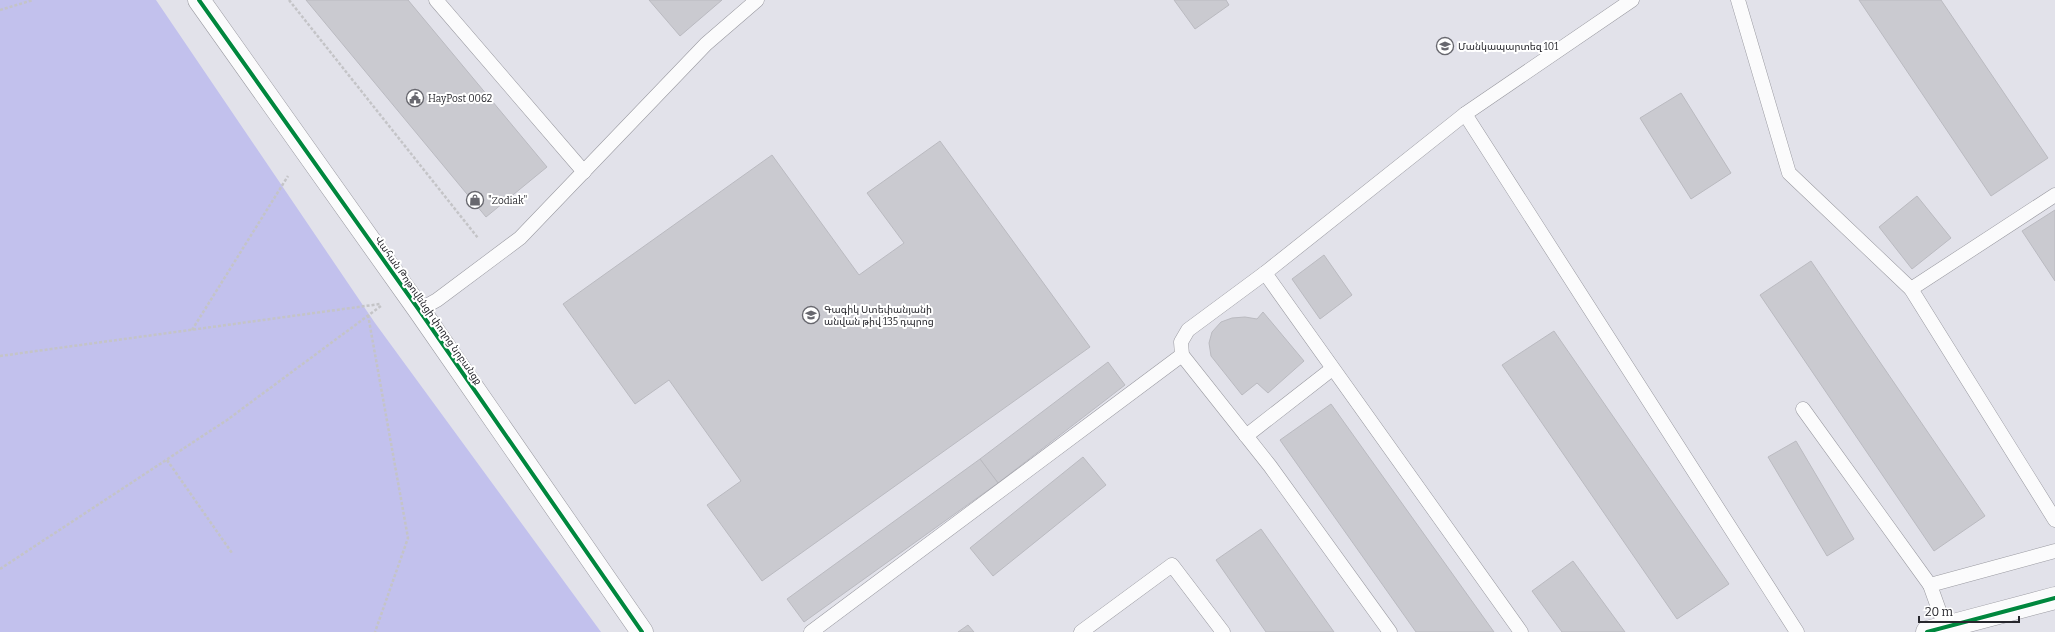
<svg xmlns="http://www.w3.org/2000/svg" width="2055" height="632" viewBox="0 0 2055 632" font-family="Bitter,'Noto Sans Armenian',serif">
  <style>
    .green { fill: #c2c1ed }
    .building { fill: #cacad0; stroke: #babac0 }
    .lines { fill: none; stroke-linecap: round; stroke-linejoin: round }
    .service-casing { stroke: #9999a0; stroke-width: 15 }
    .minor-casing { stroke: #9999a0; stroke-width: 23 }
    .tertiary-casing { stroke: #9999a0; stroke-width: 23 }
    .path { stroke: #c4c4c7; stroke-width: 2.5; stroke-dasharray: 3 2; stroke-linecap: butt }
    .service { stroke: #fbfbfc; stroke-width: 14 }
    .minor { stroke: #fbfbfc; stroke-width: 22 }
    .tertiary { stroke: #fbfbfc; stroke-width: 22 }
    .cycleway-casing { stroke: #fff; stroke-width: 6 }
    .cycleway { stroke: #00873e; stroke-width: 4 }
    .labels { text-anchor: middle; stroke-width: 4; stroke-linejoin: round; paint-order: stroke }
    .poi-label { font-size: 10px; fill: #27272d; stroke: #fff; text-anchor: start }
    .street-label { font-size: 10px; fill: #27272d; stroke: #fff }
  </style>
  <rect width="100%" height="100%" fill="#e2e2ea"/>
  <polygon class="green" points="0,0 156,0 375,323 601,632 0,632"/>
  <g class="building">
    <polygon points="306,0 408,0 547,167 486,217"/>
    <polygon points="649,0 722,0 680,36"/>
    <polygon points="1174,0 1226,0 1229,5 1195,29"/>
    <polygon points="1859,0 1941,0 2048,158 1991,196"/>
    <polygon points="1681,93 1731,173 1691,199 1640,118"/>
    <polygon points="940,141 1090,347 762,581 707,505 741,481 669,380 635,404 563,304 772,155 859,275 904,243 867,193"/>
    <polygon points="1917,196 1951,238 1912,269 1879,227"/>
    <polygon points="2055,210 2055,281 2022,231"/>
    <polygon points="1324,255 1352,295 1320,319 1292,279"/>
    <polygon points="1811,261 1985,516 1934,551 1760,295"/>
    <polygon points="1263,312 1304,361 1268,393 1257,383 1242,395 1211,356 1209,343 1212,332 1221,322 1232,318 1245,317 1257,319"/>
    <polygon points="1554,331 1729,584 1677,619 1502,365"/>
    <polygon points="1108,362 1125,385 998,483 980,459"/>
    <polygon points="1331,404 1494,632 1416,632 1280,440"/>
    <polygon points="1796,441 1854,539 1827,556 1768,457"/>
    <polygon points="1083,457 1106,485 993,576 970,548"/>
    <polygon points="980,459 998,483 804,622 787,599"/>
    <polygon points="1261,529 1334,632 1266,632 1216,560"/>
    <polygon points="1573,561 1625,632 1562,632 1532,591"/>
    <polygon points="968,625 974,632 958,632"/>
  </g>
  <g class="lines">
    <g class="service-casing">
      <g id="service">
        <polyline points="436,0 584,172"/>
        <polyline points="1632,0 1465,114 1797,632"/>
        <polyline points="1738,0 1789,173 1911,289 2055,520"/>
        <polyline points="1265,273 1521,632"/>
        <polyline points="1911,289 2055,195"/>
        <polyline points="419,310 437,300 520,238 706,44 757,0"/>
        <polyline points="1803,409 1930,585 2055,551"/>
        <polyline points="1246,436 1332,369"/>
        <polyline points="1930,585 1945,627"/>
        <polyline points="811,632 1182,355"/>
        <polyline points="1081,632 1172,565 1223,632"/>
        <polyline points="1390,632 1270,466 1182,355 1181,342 1188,330 1265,273 1465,114"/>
      </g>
    </g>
    <g class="minor-casing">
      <polyline id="minor" points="199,0 419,310 642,632"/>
    </g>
    <g class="tertiary-casing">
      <polyline id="tertiary" points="1927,632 2055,598"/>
    </g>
    <g class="path">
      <polyline points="289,0 478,238"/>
      <polyline points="0,10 33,0"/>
      <polyline points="368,315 408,538 375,632"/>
      <polyline points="192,330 288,176"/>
      <polyline points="0,356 380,304"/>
      <polyline points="167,460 232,553"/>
      <polyline points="0,569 227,420 381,306"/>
    </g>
    <use href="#service" class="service"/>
    <use href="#minor" class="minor"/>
    <use href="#tertiary" class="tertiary"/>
    <g class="cycleway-casing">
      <g id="cycleway">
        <polyline points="199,0 419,310 642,632"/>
        <polyline points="1927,632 2055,598"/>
      </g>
    </g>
    <use href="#cycleway" class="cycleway"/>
  </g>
  <defs>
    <g id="school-ring" transform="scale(0.9)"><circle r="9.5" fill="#fff" stroke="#68686f" stroke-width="1.5"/><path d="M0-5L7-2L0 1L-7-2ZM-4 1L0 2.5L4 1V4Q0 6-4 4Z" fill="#68686f"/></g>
    <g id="civic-ring" transform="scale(0.9)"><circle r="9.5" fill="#fff" stroke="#68686f" stroke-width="1.5"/><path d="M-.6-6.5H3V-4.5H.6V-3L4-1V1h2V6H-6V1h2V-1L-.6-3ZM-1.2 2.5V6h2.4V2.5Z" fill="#68686f"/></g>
    <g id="shop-ring" transform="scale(0.9)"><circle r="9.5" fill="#fff" stroke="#68686f" stroke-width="1.5"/><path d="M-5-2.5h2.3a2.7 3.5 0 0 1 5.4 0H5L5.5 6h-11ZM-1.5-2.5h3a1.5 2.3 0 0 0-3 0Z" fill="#68686f"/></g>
  </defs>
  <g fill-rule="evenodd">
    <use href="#school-ring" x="1445" y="46"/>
    <use href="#civic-ring" x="415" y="98"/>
    <use href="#shop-ring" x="475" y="200"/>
    <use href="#school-ring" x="811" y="315"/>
  </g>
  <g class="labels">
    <g class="poi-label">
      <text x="1458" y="50">Մանկապարտեզ 101</text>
      <text x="428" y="102">HayPost 0062</text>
      <text x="488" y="204">"Zodiak"</text>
      <text x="824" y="313">Գագիկ Ստեփանյանի<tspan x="824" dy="12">անվան թիվ 135 դպրոց</tspan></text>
    </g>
    <g class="street-label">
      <text transform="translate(429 310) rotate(55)" y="4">Վահան Թոթովենցի փողոց նրբանցք</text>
    </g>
  </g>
  <path d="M1919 616v6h100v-6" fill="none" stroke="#27272d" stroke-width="2"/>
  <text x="1925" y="616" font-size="12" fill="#27272d" stroke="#ffffff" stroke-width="3" paint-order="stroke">20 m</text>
</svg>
